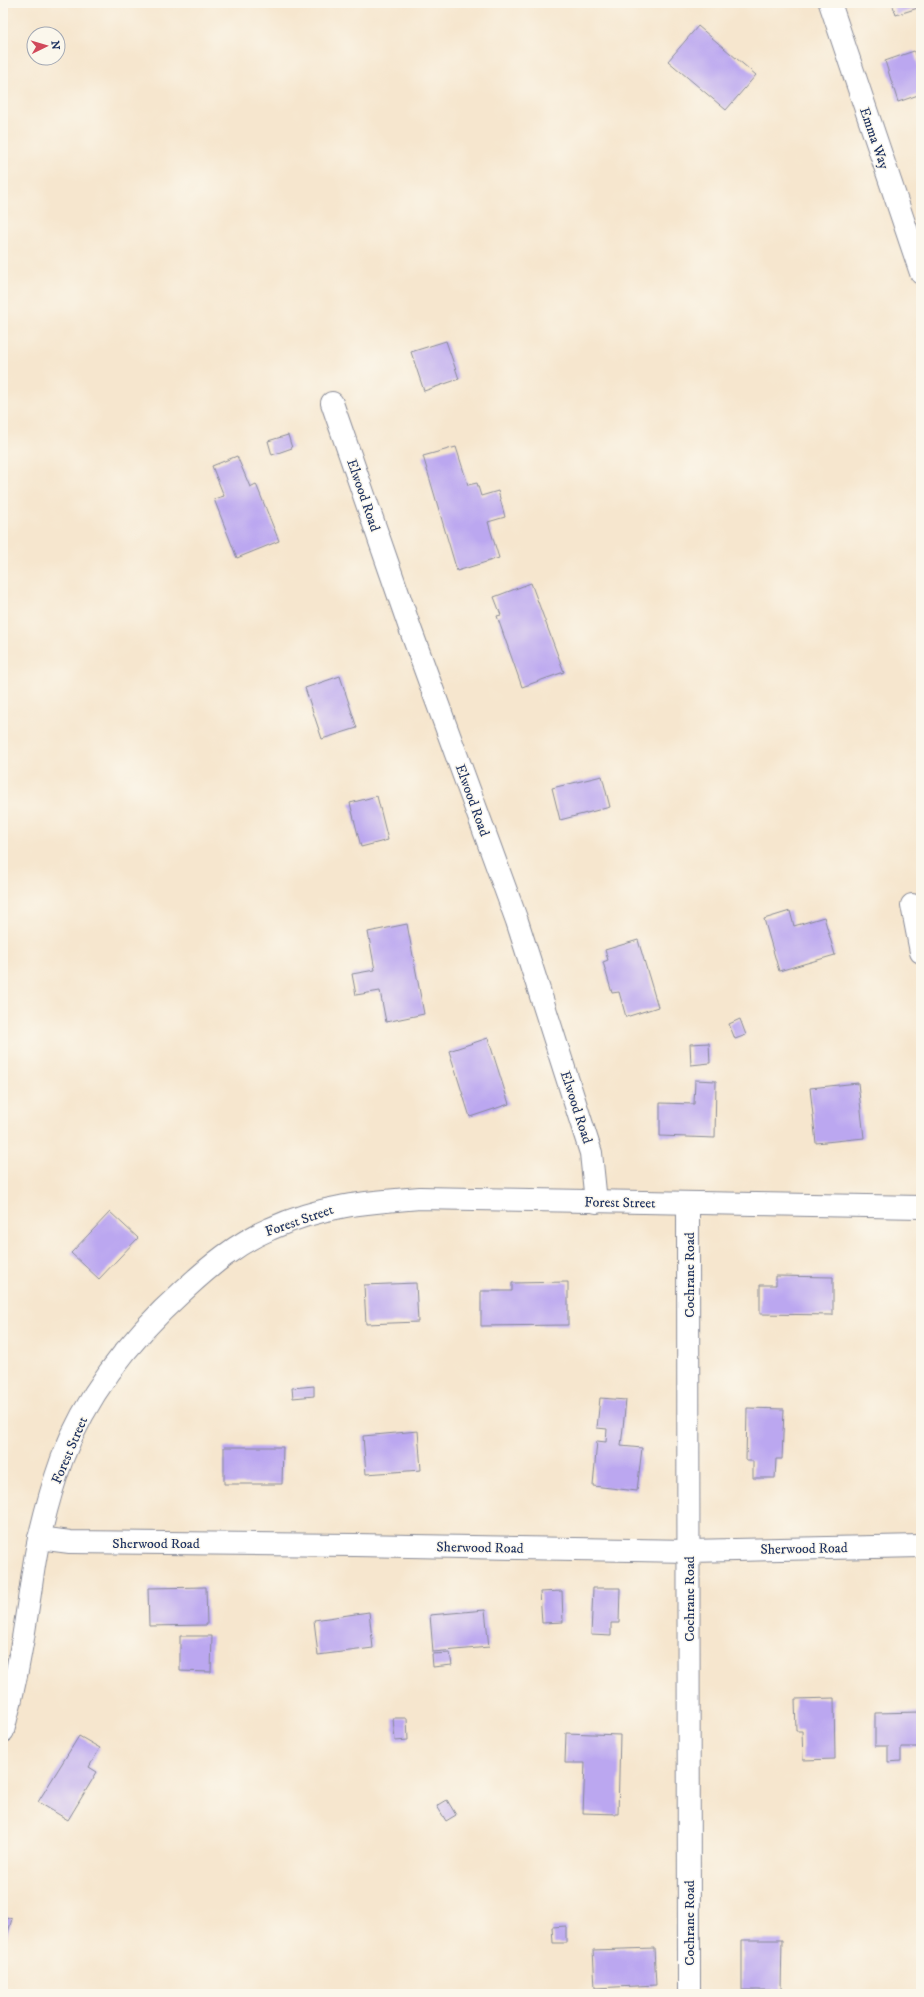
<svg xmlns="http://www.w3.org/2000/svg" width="924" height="1997" viewBox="0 0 924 1997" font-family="'IM FELL DW Pica',serif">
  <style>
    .building { fill: #bba7f0 }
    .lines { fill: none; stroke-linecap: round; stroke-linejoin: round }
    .minor-casing { stroke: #888a96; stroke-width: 24 }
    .minor { stroke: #fff; stroke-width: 22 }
    .labels { text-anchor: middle; stroke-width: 3; stroke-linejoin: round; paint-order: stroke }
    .street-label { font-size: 14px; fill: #1b2f5e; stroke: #fbf7ec }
  </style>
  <rect width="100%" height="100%" fill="#fbf7ec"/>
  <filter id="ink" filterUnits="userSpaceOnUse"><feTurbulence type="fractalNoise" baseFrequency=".025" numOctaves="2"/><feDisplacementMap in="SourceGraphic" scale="8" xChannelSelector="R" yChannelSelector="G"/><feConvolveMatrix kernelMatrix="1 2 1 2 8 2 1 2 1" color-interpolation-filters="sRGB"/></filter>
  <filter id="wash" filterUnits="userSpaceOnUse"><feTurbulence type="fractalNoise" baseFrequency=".012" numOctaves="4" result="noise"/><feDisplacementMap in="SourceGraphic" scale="16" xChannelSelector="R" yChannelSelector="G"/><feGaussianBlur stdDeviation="0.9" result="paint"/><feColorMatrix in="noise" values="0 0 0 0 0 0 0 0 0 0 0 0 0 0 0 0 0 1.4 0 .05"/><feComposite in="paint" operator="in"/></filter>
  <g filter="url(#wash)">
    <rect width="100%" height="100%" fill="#f6e6ce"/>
    <g id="blocks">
      <g class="building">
        <polygon points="892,3 921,3 921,7 896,15"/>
        <polygon points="698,26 756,75 726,110 668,61"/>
        <polygon points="914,51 921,75 921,94 898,102 885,61"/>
        <polygon points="446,341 459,379 424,391 411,352"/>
        <polygon points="288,435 292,448 272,455 268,441"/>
        <polygon points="456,447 468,485 477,483 481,496 498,491 505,517 488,522 499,558 457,571 423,456"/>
        <polygon points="237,456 250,487 256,484 279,541 237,558 214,499 224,496 212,466"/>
        <polygon points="531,583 564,672 522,687 497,616 501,615 494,597"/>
        <polygon points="340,676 357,728 322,739 305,688"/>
        <polygon points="602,776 610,807 560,820 552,788"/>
        <polygon points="377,796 388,840 361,847 350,803"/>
        <polygon points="790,911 794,926 824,917 835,955 779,971 764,919"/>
        <polygon points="407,924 424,1014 386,1022 380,991 356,995 352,974 375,970 368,932"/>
        <polygon points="638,940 658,1007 626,1017 619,992 612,993 603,962 608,960 605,950"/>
        <polygon points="740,1019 746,1035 735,1039 729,1024"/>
        <polygon points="488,1038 509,1104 470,1117 449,1051"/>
        <polygon points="709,1043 710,1063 691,1065 690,1044"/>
        <polygon points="695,1080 716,1081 715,1138 660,1136 660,1103 694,1104"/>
        <polygon points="858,1083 864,1138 816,1143 810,1088"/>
        <polygon points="110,1212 138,1238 99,1279 71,1253"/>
        <polygon points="776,1276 833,1277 833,1315 760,1314 760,1285 776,1285"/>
        <polygon points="568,1282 568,1325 481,1326 481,1291 512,1291 512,1283"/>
        <polygon points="416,1283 418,1322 366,1324 364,1285"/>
        <polygon points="314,1386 314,1396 293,1398 292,1388"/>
        <polygon points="600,1398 626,1400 621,1446 642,1448 637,1491 593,1486 597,1441 606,1442 607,1429 597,1428"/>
        <polygon points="747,1408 784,1409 782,1459 776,1459 775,1478 753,1478 753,1461 746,1461"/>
        <polygon points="418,1431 421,1470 366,1474 363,1436"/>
        <polygon points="224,1447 283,1447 282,1484 224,1484"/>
        <polygon points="206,1587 207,1625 149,1626 148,1588"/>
        <polygon points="593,1588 620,1588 619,1623 611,1623 611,1636 591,1635"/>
        <polygon points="562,1591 563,1622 542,1623 540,1592"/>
        <polygon points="485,1610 489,1647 433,1652 430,1615"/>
        <polygon points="369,1612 373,1648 318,1655 314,1620"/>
        <polygon points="180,1636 212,1636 211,1672 180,1671"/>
        <polygon points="450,1653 452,1665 433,1667 432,1654"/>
        <polygon points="834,1698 835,1759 803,1760 802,1731 796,1731 795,1699"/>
        <polygon points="921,1712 921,1747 901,1747 901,1761 888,1762 888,1746 875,1746 875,1713"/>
        <polygon points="393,1718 407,1718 408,1740 395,1741"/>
        <polygon points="566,1733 620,1735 618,1814 583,1813 585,1763 565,1763"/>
        <polygon points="79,1736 100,1748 89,1767 97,1772 68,1820 38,1802"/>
        <polygon points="447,1800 456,1815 446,1821 437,1806"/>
        <polygon points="3,1916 12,1919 3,1949"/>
        <polygon points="566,1926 566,1943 553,1943 552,1927"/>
        <polygon points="742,1940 782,1940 781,1990 742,1990"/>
        <polygon points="654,1948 656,1985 595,1988 593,1950"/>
      </g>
    </g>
  </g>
  <g filter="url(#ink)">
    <use href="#blocks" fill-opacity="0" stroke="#888a96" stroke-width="1"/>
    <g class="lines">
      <g class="minor-casing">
        <g id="minor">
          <polyline points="830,3 921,273"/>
          <polyline points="332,403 411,631 517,921 591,1153 596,1202"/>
          <polyline points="912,905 921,952"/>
          <polyline points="688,1203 689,1994"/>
          <polyline points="39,1538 70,1542 355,1545 689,1551 921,1546"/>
          <path d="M3,1731C14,1690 22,1648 28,1606C32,1582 34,1558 40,1535C46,1509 53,1484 62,1459C87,1393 132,1337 184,1290C210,1266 237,1243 270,1229C320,1206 366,1202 420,1198L921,1207"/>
        </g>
      </g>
      <use href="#minor" class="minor"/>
    </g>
  </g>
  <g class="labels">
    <g class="street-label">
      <text transform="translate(875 138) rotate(71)" y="5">Emma Way</text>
      <text transform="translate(364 495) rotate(71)" y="5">Elwood Road</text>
      <text transform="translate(473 800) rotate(70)" y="5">Elwood Road</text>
      <text transform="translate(577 1107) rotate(72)" y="5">Elwood Road</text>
      <text transform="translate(620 1202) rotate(1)" y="5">Forest Street</text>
      <text transform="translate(299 1220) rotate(-19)" y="5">Forest Street</text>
      <text transform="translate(689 1275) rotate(-90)" y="5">Cochrane Road</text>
      <text transform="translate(69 1450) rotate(-67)" y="5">Forest Street</text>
      <text x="156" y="1548">Sherwood Road</text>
      <text transform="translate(480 1547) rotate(1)" y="5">Sherwood Road</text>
      <text transform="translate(804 1548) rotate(-1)" y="5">Sherwood Road</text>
      <text transform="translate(689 1599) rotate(-90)" y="5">Cochrane Road</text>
      <text transform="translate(689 1923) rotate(-90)" y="5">Cochrane Road</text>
    </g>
  </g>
  <rect width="924" height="1997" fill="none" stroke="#fbf7ec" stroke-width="16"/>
  <g transform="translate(46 46) rotate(85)"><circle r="19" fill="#fbf7ec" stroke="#a1a7b3"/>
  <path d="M0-3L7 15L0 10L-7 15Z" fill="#d1495b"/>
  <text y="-6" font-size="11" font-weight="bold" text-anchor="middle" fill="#1b2f5e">N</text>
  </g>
</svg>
